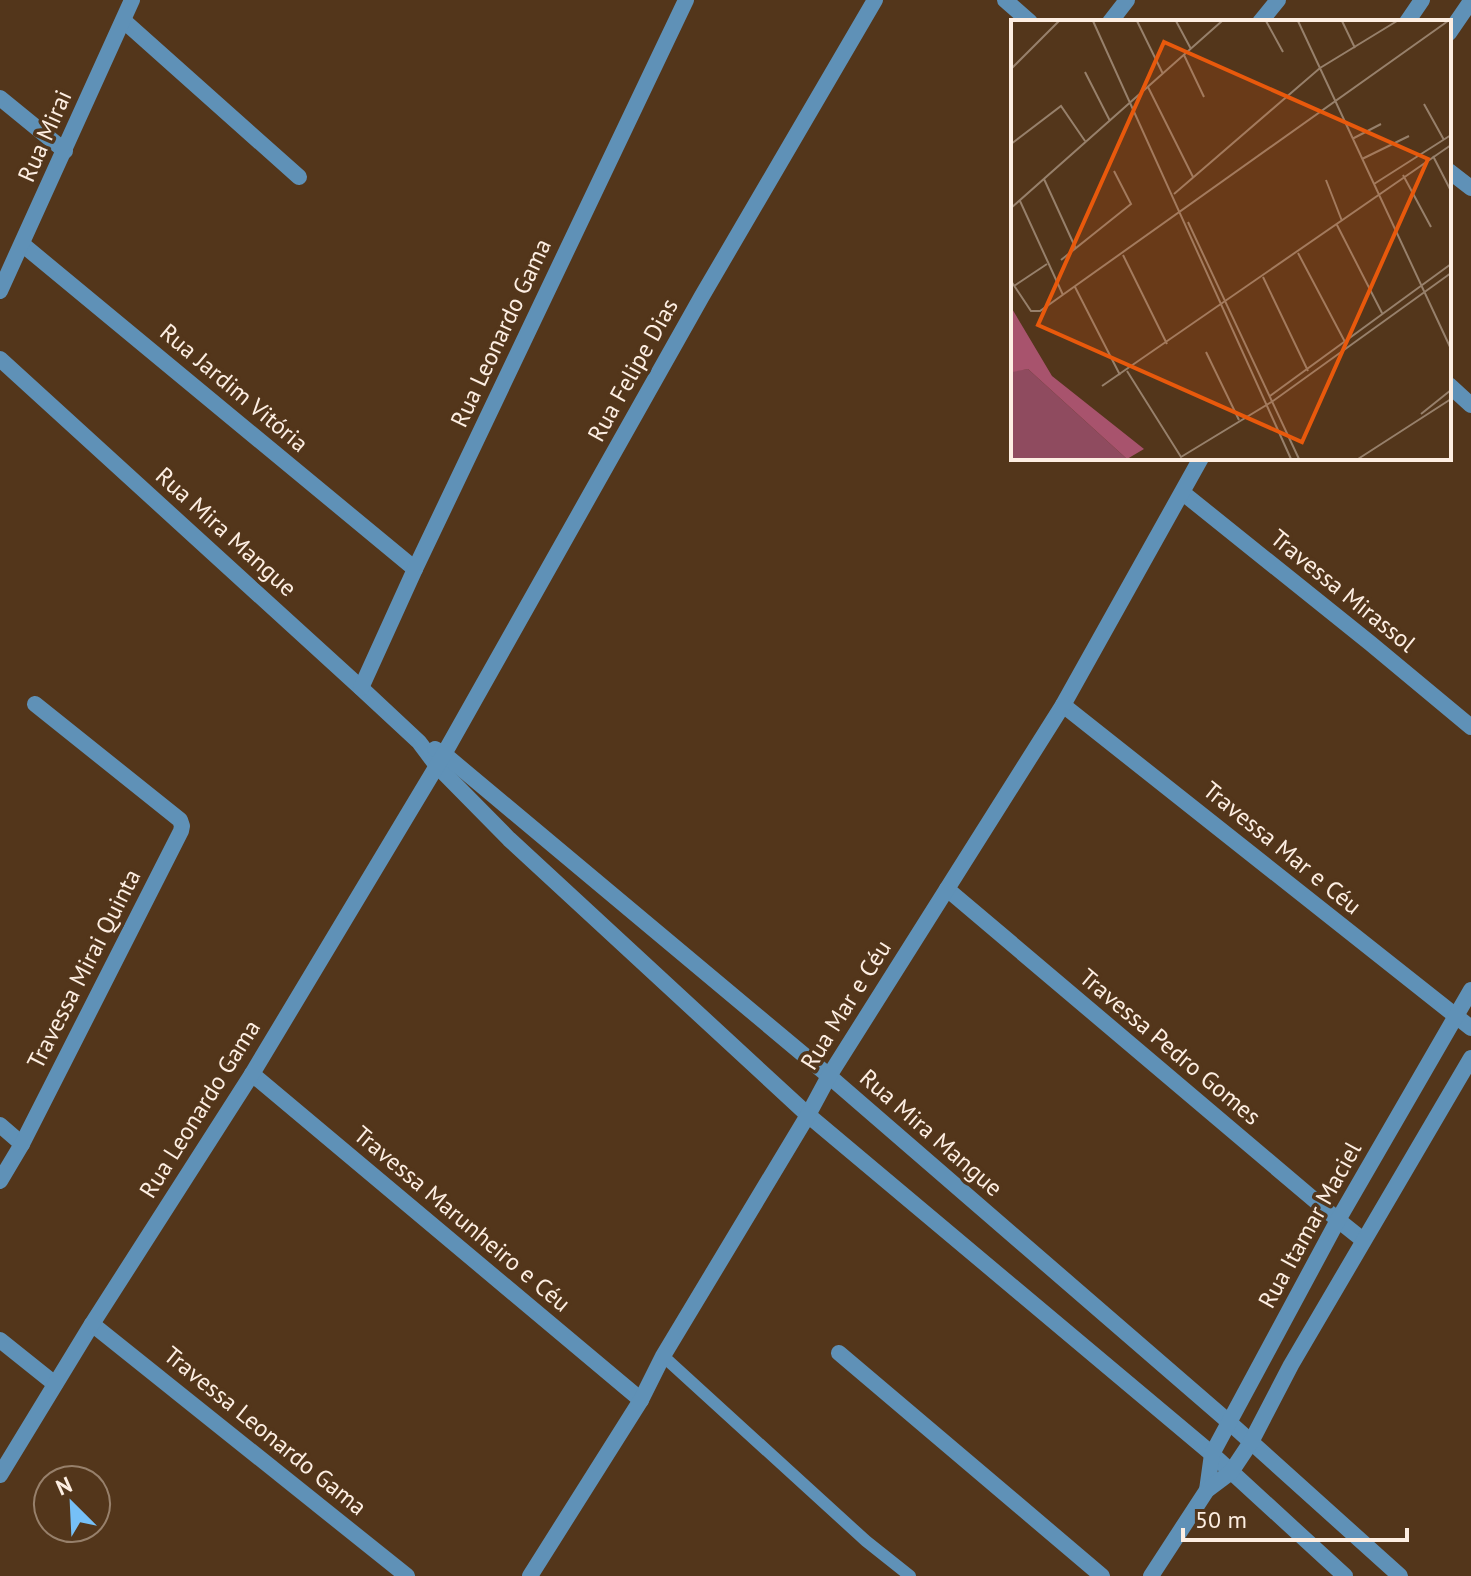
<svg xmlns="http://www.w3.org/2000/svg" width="1471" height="1576" viewBox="0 0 1471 1576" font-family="'PT Sans',sans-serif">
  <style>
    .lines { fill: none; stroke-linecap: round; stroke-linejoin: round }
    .lane { stroke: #5f91b7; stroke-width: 12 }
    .street { stroke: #5f91b7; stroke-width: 16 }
    .labels { text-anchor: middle; stroke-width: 7; stroke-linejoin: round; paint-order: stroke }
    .street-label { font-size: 24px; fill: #fdeee2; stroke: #53361b }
    .inset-road { fill: none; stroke: #97806b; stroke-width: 2 }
    .view { fill: #e8590c; fill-opacity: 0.15; stroke: #e8590c; stroke-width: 4 }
    .inset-edge { fill: none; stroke: #fdeee2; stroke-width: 4 }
  </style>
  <rect width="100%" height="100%" fill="#53361b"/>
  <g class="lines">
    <polyline class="lane" points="663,1356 866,1541 910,1576"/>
    <g class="street">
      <polyline points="1005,0 1030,22"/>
      <polyline points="124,21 299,177"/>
      <polyline points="1110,22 1127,0"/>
      <polyline points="1260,22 1278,0"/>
      <polyline points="1407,22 1422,0"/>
      <polyline points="1449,33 1471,1"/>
      <polyline points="0,98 65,151"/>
      <polyline points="1449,171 1471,188"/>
      <polyline points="22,244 415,569"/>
      <polyline points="0,291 132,0"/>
      <polyline points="0,359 361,688 419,742 437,766 509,839 808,1115 1212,1454 1345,1576"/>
      <polyline points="1449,385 1471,405"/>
      <polyline points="1183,493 1370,643 1471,727"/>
      <polyline points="361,688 415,569 686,0"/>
      <polyline points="1063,705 1471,1028"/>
      <polyline points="435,749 444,754 829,1076 1230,1423 1400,1576"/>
      <polyline points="947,889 1338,1220 1363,1240"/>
      <polyline points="252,1074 641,1400"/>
      <polyline points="0,1125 22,1144"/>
      <polyline points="0,1181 22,1144 181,831 182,826 180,820 35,704"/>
      <polyline points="92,1324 407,1576"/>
      <polyline points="0,1340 55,1384"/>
      <polyline points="839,1353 1102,1576"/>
      <polyline points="0,1475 92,1324 252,1074 444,754 702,296 875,0"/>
      <polyline points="1207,1490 1212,1454 1338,1220 1471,990"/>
      <polyline points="530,1576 641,1400 663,1356 808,1115 829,1076 1063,705 1201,458"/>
      <polyline points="1151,1576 1207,1490 1231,1472 1251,1442 1291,1365 1471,1058"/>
    </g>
  </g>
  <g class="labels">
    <g class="street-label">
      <text transform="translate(45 136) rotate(-66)" y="8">Rua Mirai</text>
      <text transform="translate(501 333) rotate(-65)" y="8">Rua Leonardo Gama</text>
      <text transform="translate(633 370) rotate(-61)" y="8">Rua Felipe Dias</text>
      <text transform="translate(234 388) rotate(40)" y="8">Rua Jardim Vitória</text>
      <text transform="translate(226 532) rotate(42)" y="8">Rua Mira Mangue</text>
      <text transform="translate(1343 591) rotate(39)" y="8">Travessa Mirassol</text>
      <text transform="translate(1282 848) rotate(39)" y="8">Travessa Mar e Céu</text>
      <text transform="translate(84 969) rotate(-63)" y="8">Travessa Mirai Quinta</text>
      <text transform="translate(846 1005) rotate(-58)" y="8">Rua Mar e Céu</text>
      <text transform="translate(1170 1047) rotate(40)" y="8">Travessa Pedro Gomes</text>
      <text transform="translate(200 1109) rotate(-58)" y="8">Rua Leonardo Gama</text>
      <text transform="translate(931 1133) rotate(41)" y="8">Rua Mira Mangue</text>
      <text transform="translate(462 1219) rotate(40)" y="8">Travessa Marunheiro e Céu</text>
      <text transform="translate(1310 1225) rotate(-61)" y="8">Rua Itamar Maciel</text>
      <text transform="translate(265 1431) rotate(39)" y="8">Travessa Leonardo Gama</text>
    </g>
  </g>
  <g transform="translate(1011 20)">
    <rect width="440" height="440" fill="#53361b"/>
    <path d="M17,349L116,439H0V351Z" fill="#8f4b5f"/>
    <path d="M0,287L41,356L133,429L116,439L17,349L1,352Z" fill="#a8536d"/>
    <path class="inset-road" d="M82,1L280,439M126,1L152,54M165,1L180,29M255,1L272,32M287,1L440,329M331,1L344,28M173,35L193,77M0,49L48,1M74,52L99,101M137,67L182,157M413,84L433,120M341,119L370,104M0,124L50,86L74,121M422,136L440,171M351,139L398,116M392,155L420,207M33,159L65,229M315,160L331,201M363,164L440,115M163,174L309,48L386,1M9,181L52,275M0,188L211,1M177,202L288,439M326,205L371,293M287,233L334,322M112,235L156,324M50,240L120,184L103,151M252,257L297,351M0,261L20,291H29L437,1M3,266L36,244M64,267L109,355M195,332L228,400M116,351L170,437L262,381L440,253M91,366L440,125M259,376L440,244M410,394L440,370M347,439L440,379"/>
    <path class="view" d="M153,22L417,139L291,422L27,305Z"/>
    <rect width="440" height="440" class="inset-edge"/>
  </g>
  <g transform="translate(72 1504) rotate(336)"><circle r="38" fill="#53361b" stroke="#97806b" stroke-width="2"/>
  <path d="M0-6L14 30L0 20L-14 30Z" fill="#76c0f7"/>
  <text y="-12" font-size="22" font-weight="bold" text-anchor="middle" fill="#fdeee2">N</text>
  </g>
  <path d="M1183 1528v12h224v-12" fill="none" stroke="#fdeee2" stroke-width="4"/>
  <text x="1195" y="1528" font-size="24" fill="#fdeee2" stroke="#53361b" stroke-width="6" paint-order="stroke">50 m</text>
</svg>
